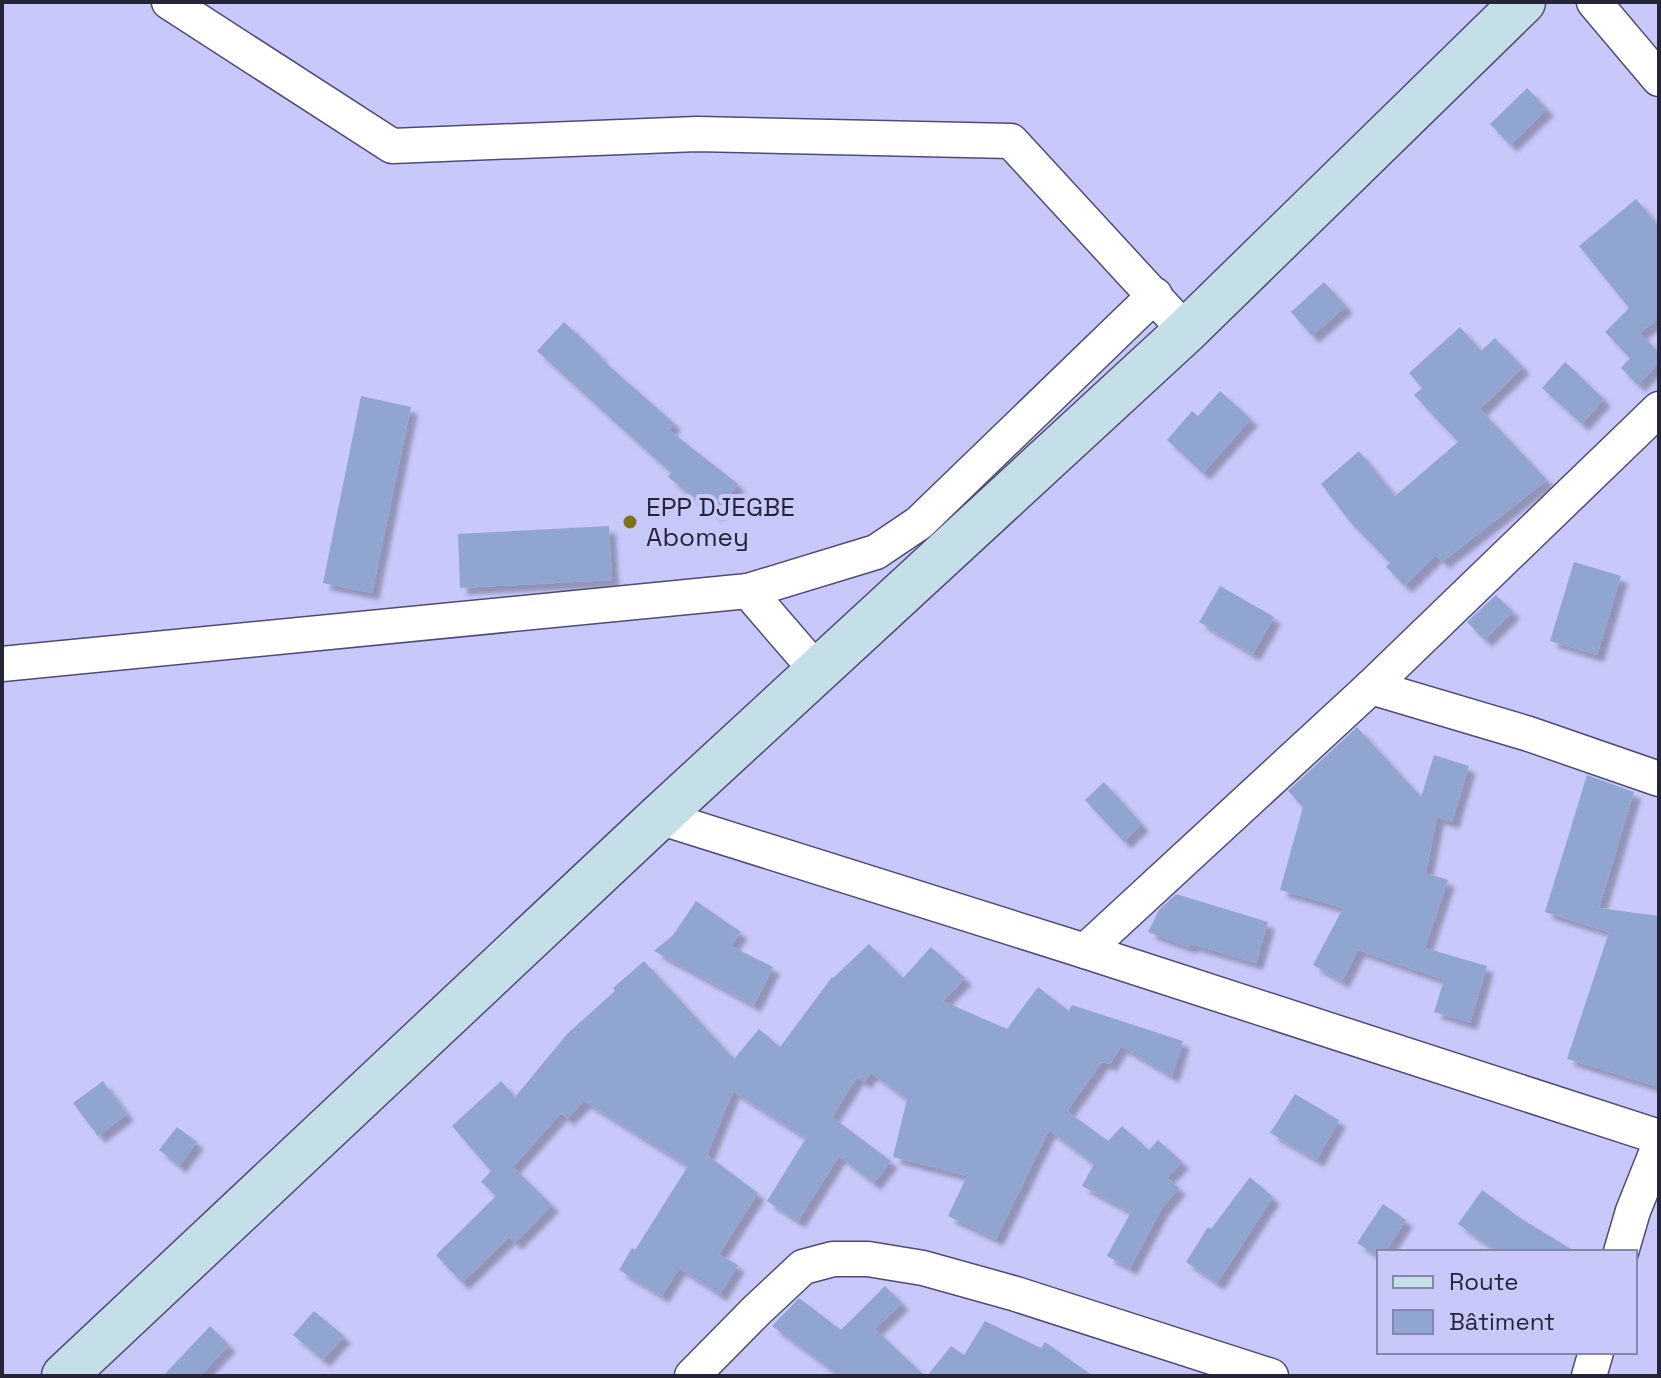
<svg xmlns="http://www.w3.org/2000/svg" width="1661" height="1378" viewBox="0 0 1661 1378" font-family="'Space Grotesk',sans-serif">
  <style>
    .building { fill: #90a6d1; filter: url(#shadow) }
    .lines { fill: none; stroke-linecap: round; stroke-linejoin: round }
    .street-casing { stroke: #4d4c76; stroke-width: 37 }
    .secondary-casing { stroke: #4d4c76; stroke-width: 47 }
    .street { stroke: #fff; stroke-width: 34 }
    .secondary { stroke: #c5dfe8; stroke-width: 44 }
    .poi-dot { fill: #7d7416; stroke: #c8c9fa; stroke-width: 3 }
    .labels { text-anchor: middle; stroke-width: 8; stroke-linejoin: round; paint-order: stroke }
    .poi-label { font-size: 26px; fill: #252537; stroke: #c8c9fa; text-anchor: start }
  </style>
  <defs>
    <filter id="shadow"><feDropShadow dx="7" dy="7" stdDeviation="2" flood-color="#0004"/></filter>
  </defs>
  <rect width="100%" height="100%" fill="#c8c9fa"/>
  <g class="building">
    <polygon points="1527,88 1547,109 1510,145 1490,124"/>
    <polygon points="1636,199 1659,227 1659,318 1640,333 1659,353 1659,363 1638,385 1621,368 1630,358 1605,332 1629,308 1579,246"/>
    <polygon points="1324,282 1346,306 1312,336 1291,312"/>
    <polygon points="564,322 601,356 599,357 674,423 669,430 738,484 716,514 668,477 671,473 537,351"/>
    <polygon points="1460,327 1481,351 1495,338 1523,367 1480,409 1547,480 1442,562 1436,555 1405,586 1386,567 1390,563 1351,523 1321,484 1359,451 1395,496 1458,442 1414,395 1422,388 1409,373"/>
    <polygon points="1565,362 1604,399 1582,424 1542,388"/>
    <polygon points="1220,391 1251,419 1203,473 1167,440 1192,411 1198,416"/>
    <polygon points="361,396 411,407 372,593 323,583"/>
    <polygon points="609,526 612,580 460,588 458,534"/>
    <polygon points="1574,562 1621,576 1597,655 1550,641"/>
    <polygon points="1220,586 1274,617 1253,654 1199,622"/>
    <polygon points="1496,595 1513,612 1485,640 1467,622"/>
    <polygon points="1357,727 1421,797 1434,755 1469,766 1452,822 1437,817 1426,873 1448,880 1425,948 1487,966 1470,1023 1434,1012 1444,980 1358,950 1342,981 1313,965 1343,908 1280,890 1303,807 1288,791"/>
    <polygon points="1587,775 1634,792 1599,908 1659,916 1659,1087 1567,1059 1609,932 1545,912"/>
    <polygon points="1104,782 1142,824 1124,842 1085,800"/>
    <polygon points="1176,894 1268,922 1256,963 1191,944 1189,947 1148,932 1159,910"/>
    <polygon points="696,901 741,932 731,946 773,967 754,1005 654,951 673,935"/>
    <polygon points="869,944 903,978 931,947 965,978 943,1001 1007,1029 1038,987 1069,1011 1072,1005 1183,1041 1172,1076 1121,1046 1110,1064 1102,1062 1067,1111 1108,1141 1122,1126 1149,1150 1158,1140 1182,1162 1167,1178 1179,1188 1162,1208 1130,1268 1107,1256 1131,1212 1082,1186 1094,1164 1049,1130 996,1239 948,1216 967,1176 893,1157 907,1099 871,1073 864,1082 857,1077 832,1117 891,1161 874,1183 839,1156 798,1221 767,1201 806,1138 733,1091 707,1155 758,1193 719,1254 738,1265 720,1294 679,1268 662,1296 619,1270 632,1248 635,1250 688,1166 584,1101 567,1119 561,1113 513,1167 552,1205 515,1243 509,1237 462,1283 436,1255 496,1196 481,1182 491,1171 452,1126 501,1081 515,1097 567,1034 615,991 613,988 644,961 734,1059 759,1029 780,1047 832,977 833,978"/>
    <polygon points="103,1081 127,1114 98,1136 73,1103"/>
    <polygon points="1295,1094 1339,1120 1317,1160 1270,1133"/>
    <polygon points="177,1127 197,1142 179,1166 159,1150"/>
    <polygon points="1250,1177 1273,1197 1217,1283 1186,1262 1208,1227 1211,1229"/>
    <polygon points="1482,1190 1520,1218 1576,1252 1498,1252 1458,1224"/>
    <polygon points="1383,1204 1406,1220 1385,1252 1379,1252 1379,1257 1357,1243"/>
    <polygon points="885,1286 902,1303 875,1329 925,1376 840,1376 772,1326 799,1298 841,1330"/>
    <polygon points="314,1311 344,1336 323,1360 293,1335"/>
    <polygon points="985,1321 1041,1348 1045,1342 1093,1376 927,1376 951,1346 964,1355"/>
    <polygon points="210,1326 229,1345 200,1376 163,1376"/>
  </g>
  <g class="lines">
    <g class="street-casing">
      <g id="street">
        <polyline points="169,2 392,146 697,134 1011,141 1186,331"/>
        <polyline points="1594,2 1659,79"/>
        <polyline points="748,591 818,672"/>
        <polyline points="2,664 748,591 876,552 919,523 1155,295"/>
        <polyline points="1371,687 1529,734 1659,779"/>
        <polyline points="659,817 1085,951 1659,1137"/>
        <polyline points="1085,951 1371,687 1659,409"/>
        <polyline points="1621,1252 1633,1211 1659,1146"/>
        <polyline points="692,1376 757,1310 803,1267 833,1259 868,1259 923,1268 1016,1294 1271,1376"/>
        <polyline points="1589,1376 1596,1352"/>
      </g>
    </g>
    <g class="secondary-casing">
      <polyline id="secondary" points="64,1376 659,817 1186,331 1523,2"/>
    </g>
    <use href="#street" class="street"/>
    <use href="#secondary" class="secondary"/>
  </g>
  <circle class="poi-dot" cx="630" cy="522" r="8"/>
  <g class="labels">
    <g class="poi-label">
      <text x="646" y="516">EPP DJEGBE<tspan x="646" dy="30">Abomey</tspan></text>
    </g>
  </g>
  <rect width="1661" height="1378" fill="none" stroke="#252537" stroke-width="8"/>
  <rect x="1377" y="1250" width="260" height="104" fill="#c8c9fa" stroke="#8787ac" stroke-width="2"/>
  <rect x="1393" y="1276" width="40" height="12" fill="#c5dfe8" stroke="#8787ac" stroke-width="2"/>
  <text x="1449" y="1290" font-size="24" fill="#252537">Route</text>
  <rect x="1393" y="1310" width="40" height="24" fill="#90a6d1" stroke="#8787ac" stroke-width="2"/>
  <text x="1449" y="1330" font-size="24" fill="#252537">Bâtiment</text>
</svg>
